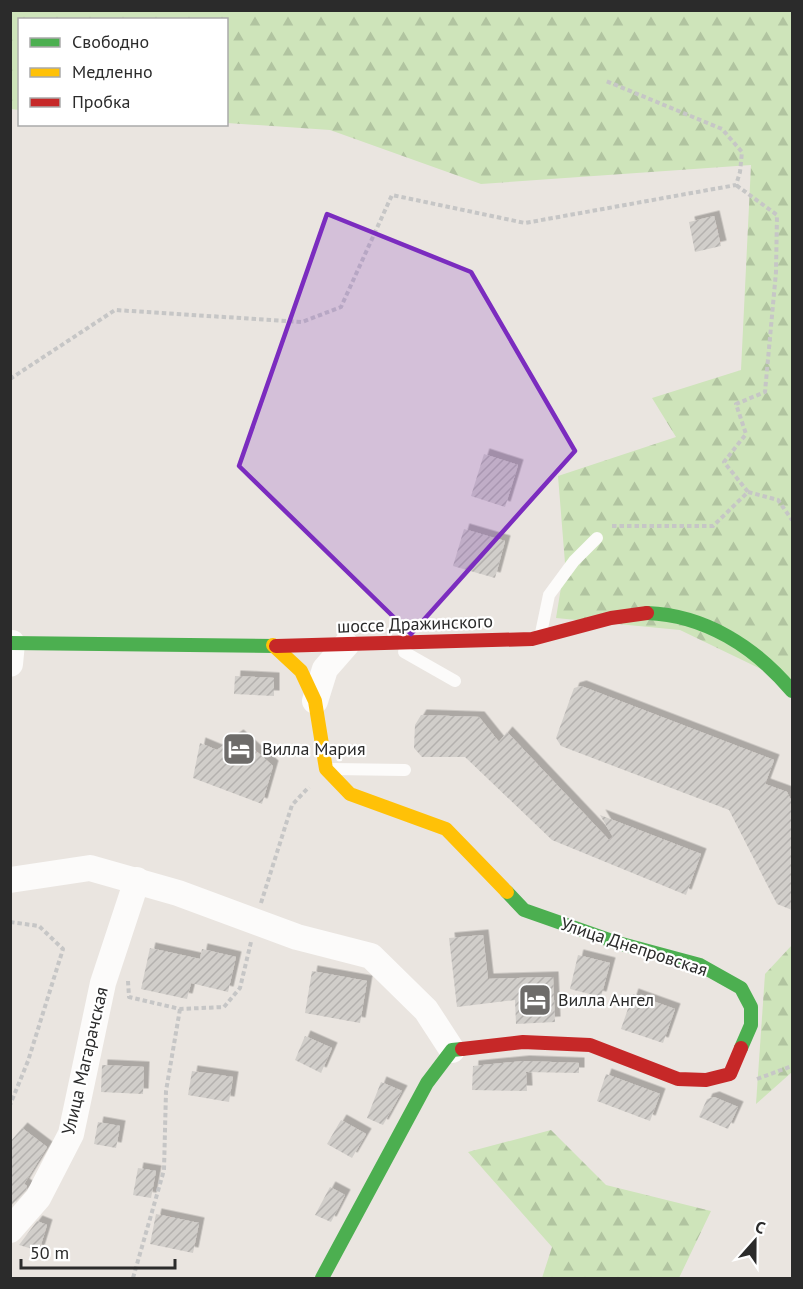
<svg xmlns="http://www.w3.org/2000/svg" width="803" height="1289" viewBox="0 0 803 1289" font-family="'PT Sans',sans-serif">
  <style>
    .forest { fill: url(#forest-firs) }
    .building { fill: url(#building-hatch); filter: url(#shadow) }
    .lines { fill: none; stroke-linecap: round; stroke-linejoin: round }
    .path { stroke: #c6c6c6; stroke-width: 4; stroke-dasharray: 4.5 3; stroke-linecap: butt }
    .lane { stroke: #fcfbfa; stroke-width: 12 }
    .street { stroke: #fcfbfa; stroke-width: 26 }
    .fast { stroke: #4caf50; stroke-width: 14 }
    .slow { stroke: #ffc107; stroke-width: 14 }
    .jam { stroke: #c62828; stroke-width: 14 }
    .marked { fill: #7b2cbf; fill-opacity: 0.2; stroke: #7b2cbf; stroke-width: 4.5; stroke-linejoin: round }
    .labels { text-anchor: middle; stroke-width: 4.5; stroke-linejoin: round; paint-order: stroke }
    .street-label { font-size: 18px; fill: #2b2b2b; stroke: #fff }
    .poi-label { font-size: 18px; fill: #2b2b2b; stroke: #fff; text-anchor: start }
  </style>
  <defs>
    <pattern id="forest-firs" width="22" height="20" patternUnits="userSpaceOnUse" patternTransform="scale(1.5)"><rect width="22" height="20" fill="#cee4ba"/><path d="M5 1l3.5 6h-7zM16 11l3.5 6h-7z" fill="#b1c4a0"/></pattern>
    <pattern id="building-hatch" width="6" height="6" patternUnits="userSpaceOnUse" patternTransform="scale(1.5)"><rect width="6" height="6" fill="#d1ceca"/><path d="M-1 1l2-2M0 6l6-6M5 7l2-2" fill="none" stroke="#b4b1ae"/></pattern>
    <filter id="shadow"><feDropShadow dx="5.5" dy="-5.5" stdDeviation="0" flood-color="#0004"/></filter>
  </defs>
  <rect width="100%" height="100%" fill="#eae5e0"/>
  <g class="forest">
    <polygon points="10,11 792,11 792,684 680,630 556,618 565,563 558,476 676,437 652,398 741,370 751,165 481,184 330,130 227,123 226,20 20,20 19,110 11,109"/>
    <polygon points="792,945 792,1072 756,1104 765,974"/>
    <polygon points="551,1130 606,1185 711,1211 679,1278 542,1278 552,1247 468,1152"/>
  </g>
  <g class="building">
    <polygon points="714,216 721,246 695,252 689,222"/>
    <polygon points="484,454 518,465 505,507 471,496"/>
    <polygon points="464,529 505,541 495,578 453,566"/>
    <polygon points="235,676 274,678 274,696 234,694"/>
    <polygon points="581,686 774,760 765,784 787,792 792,802 792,910 777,904 729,810 561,746 556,738 574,688"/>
    <polygon points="421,715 479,717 499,742 507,732 609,840 613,837 600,815 701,854 686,895 552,840 465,757 422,757 414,748 415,725"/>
    <polygon points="238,735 273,766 262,804 193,778 200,743 217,750"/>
    <polygon points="483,935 488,979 553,977 555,1022 516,1024 515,1000 457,1007 449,938"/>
    <polygon points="150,948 200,959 202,949 236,957 228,992 191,983 187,999 141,989"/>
    <polygon points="578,955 610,963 601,997 570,989"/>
    <polygon points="312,971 367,981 360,1023 305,1013"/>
    <polygon points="633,994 675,1009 663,1043 621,1029"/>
    <polygon points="305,1036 332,1048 321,1073 295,1060"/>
    <polygon points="524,1061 579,1063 579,1073 526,1072 527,1091 472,1090 473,1066"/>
    <polygon points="102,1065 144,1067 143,1094 101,1092"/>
    <polygon points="192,1071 233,1077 229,1102 188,1095"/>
    <polygon points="606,1074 660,1094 650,1121 597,1101"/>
    <polygon points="381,1082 402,1091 383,1125 367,1118"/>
    <polygon points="714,1097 738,1107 728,1129 699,1117 707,1099"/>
    <polygon points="341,1120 366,1134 352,1158 327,1144"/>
    <polygon points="98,1122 120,1126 116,1148 94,1144"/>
    <polygon points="22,1128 47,1147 24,1184 27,1186 26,1190 10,1207 10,1142"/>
    <polygon points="138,1168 156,1171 151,1198 133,1195"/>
    <polygon points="330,1187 345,1195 331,1222 315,1215"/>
    <polygon points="156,1214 199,1223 193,1253 150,1244"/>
    <polygon points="37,1221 47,1225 39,1251 19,1245"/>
  </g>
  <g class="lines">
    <g class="path">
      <polyline points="10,379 115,310 302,322 341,307 392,195 525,223 736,185 740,172 742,152 722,129 606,81"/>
      <polyline points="748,492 778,500 792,520"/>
      <polyline points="612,526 713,526 748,492 724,462 746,434 736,404 765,392 776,272 777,215 736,185"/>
      <polyline points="261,903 292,805 309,787"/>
      <polyline points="10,922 39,926 63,949 28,1061 10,1105"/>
      <polyline points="128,981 129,997 180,1009 224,1007 240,988 251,942"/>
      <polyline points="757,1079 792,1066"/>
      <polyline points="133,1278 164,1170 166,1091 180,1009"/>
    </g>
    <g class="lane">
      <polyline points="541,633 549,595 574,561 597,538"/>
      <polyline points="404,652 455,681"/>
      <polyline points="333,769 405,770"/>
    </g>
    <g class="street">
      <polyline points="10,664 12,643"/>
      <polyline points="315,701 325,669 346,645"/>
      <polyline points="10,880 90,868 178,893 297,937 371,956 426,1010 452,1050"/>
      <polyline points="10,1230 38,1198 71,1134 103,983 137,880"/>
    </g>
    <g class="fast">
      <path d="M647,613C705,615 755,647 792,691"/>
      <polyline points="10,643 276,646"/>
      <polyline points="507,892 524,910 618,943 700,965 741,988 751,1007 751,1025 741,1048"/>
      <polyline points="322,1278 427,1083 452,1050 462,1049"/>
    </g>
    <polyline class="slow" points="273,645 301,671 315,701 326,769 350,794 446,829 507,892"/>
    <g class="jam">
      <polyline points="276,646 532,639 611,618 647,613"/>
      <polyline points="462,1049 523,1042 590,1045 678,1079 706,1080 730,1074 741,1048"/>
    </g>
  </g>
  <path class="marked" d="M327,214L471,272L575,451L411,634L239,466Z"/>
  <defs>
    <g id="hotel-square" transform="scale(1.725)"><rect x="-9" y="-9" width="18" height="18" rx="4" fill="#6e6c6a" stroke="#fff"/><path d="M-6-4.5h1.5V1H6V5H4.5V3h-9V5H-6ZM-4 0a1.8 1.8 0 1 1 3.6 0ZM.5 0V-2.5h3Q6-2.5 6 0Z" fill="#fff"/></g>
  </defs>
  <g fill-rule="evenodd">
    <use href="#hotel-square" x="239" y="749"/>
    <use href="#hotel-square" x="535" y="1000"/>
  </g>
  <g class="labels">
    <g class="street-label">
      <text transform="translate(415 624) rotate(-2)" y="6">шоссе Дражинского</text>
      <text transform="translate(634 947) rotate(18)" y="6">Улица Днепровская</text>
      <text transform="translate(85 1061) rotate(-77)" y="6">Улица Магарачская</text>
    </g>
    <g class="poi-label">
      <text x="262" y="755">Вилла Мария</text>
      <text x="558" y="1006">Вилла Ангел</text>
    </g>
  </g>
  <rect width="803" height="1289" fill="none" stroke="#2b2b2b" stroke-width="24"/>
  <rect x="18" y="18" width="210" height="108" fill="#ffffff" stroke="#aaaaaa" stroke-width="1.5"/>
  <rect x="30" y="38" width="30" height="9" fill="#4caf50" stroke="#aaaaaa" stroke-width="1.5"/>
  <text x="72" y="48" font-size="18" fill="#2b2b2b">Свободно</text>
  <rect x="30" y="68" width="30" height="9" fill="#ffc107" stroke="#aaaaaa" stroke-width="1.5"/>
  <text x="72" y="78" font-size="18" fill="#2b2b2b">Медленно</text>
  <rect x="30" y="98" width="30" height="9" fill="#c62828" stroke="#aaaaaa" stroke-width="1.5"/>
  <text x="72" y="108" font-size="18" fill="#2b2b2b">Пробка</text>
  <g transform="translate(755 1241) rotate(21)" stroke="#ffffff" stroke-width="4.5" paint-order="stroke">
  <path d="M0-4.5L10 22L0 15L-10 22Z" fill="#2b2b2b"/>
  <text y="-9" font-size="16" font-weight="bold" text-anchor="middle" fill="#2b2b2b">С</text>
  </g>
  <path d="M21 1259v9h154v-9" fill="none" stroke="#2b2b2b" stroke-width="3"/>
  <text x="30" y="1259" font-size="18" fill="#2b2b2b" stroke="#ffffff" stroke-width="4.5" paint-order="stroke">50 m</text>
</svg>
